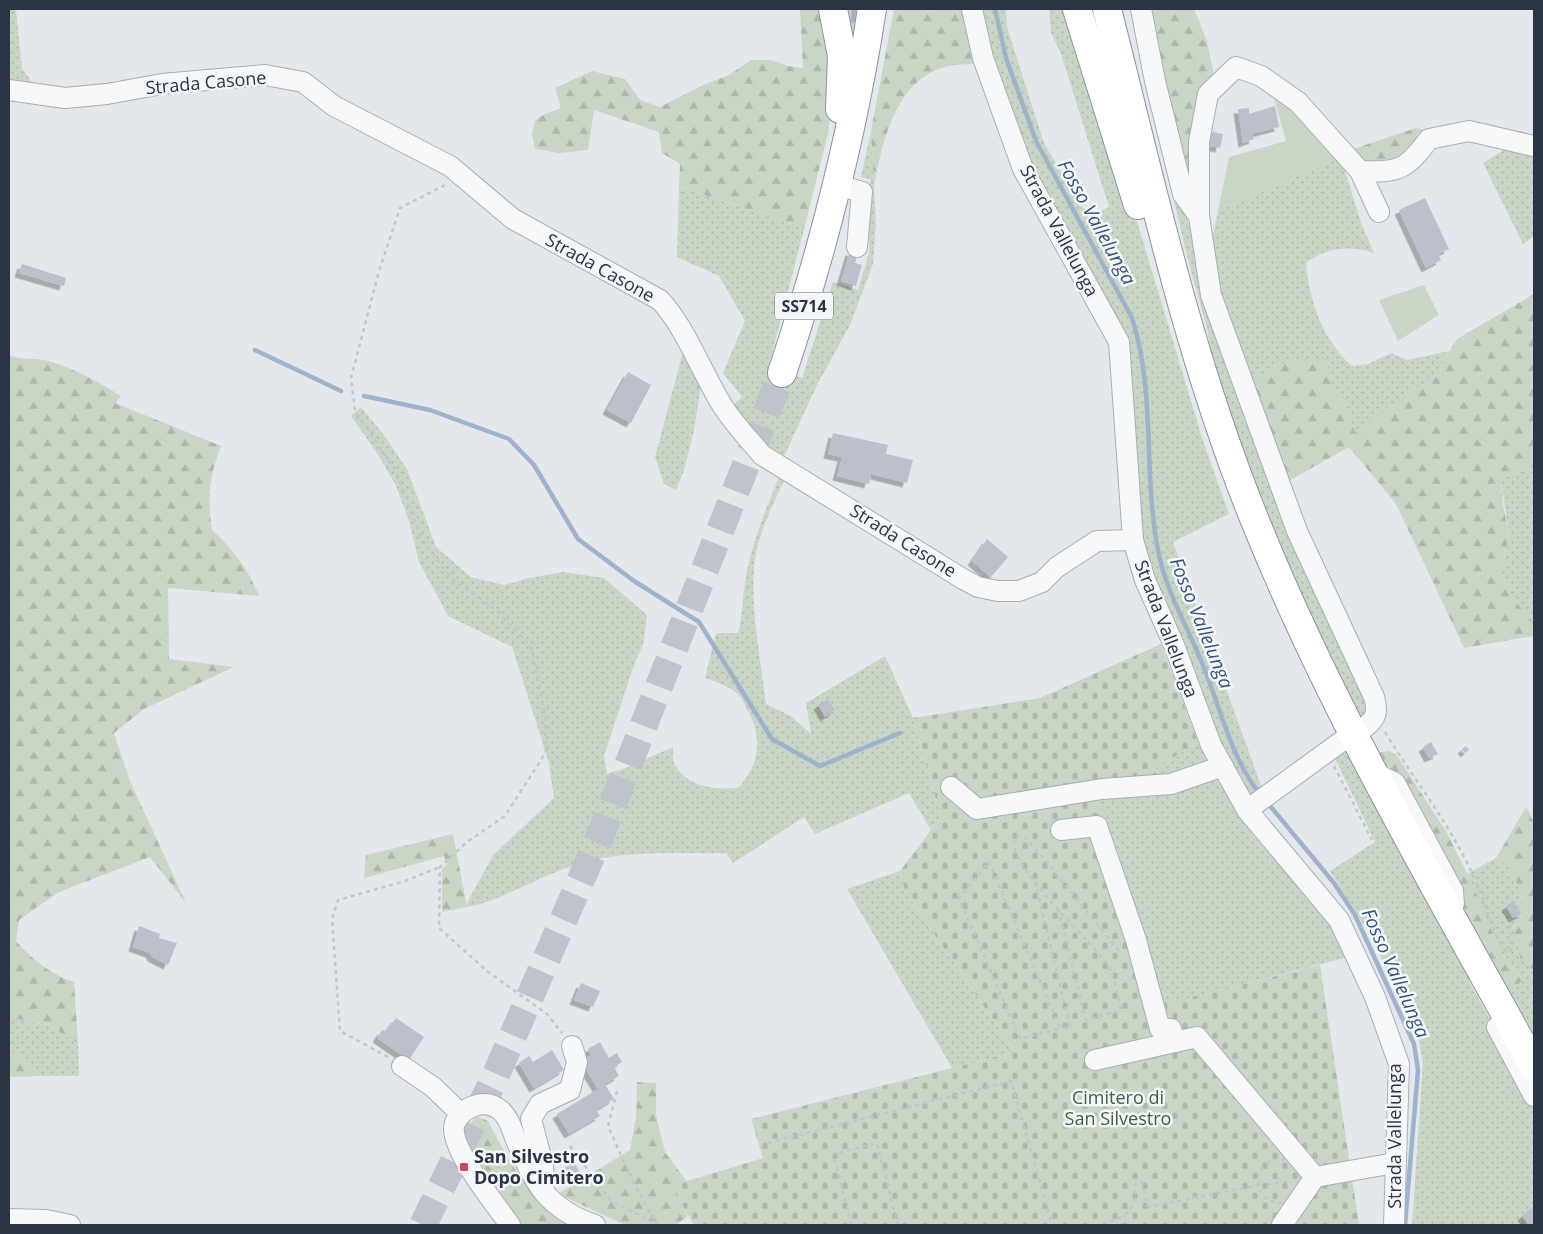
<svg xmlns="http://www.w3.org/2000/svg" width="1543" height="1234" viewBox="0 0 1543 1234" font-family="'Open Sans',sans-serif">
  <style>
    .grass { fill: url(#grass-dots) }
    .forest { fill: url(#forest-firs) }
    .cemetery { fill: url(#cemetery-stones) }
    .green { fill: #c9d6c5 }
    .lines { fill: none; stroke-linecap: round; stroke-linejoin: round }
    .stream { stroke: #9fb4cc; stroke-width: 4.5 }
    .building { fill: #bbc0ca; filter: url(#shadow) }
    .highway-tunnel { stroke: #bfc3cb; stroke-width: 28; stroke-dasharray: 28 14; stroke-linecap: butt }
    .minor-casing { stroke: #a9aeb7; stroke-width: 22 }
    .highway-casing { stroke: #8b94a3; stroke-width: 30 }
    .path { stroke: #c2c5cb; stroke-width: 2.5; stroke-dasharray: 4 4; stroke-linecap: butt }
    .minor { stroke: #f7f8fa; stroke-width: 20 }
    .highway { stroke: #fff; stroke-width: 28 }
    .poi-dot { fill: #d1495b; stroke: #f4f6f9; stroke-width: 2 }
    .labels { text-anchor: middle; stroke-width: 5; stroke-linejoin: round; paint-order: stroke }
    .shield { fill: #f4f6f9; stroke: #676e7b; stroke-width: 1 }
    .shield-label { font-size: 16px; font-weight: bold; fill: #2b3445 }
    .street-label { font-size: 18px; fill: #2b3445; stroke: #f4f6f9 }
    .park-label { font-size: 18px; fill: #3f6138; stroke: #f4f6f9 }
    .poi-label { font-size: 18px; font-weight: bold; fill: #2b3445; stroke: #f4f6f9; text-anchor: start }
    .water-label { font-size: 19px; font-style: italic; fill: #34527a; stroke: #f4f6f9 }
  </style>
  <defs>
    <pattern id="grass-dots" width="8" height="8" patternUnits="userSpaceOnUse" patternTransform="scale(1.25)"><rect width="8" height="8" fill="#c9d6c5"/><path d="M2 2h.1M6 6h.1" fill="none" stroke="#adb8ab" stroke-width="1.8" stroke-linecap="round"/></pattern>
    <pattern id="forest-firs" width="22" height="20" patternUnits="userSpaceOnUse" patternTransform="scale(1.25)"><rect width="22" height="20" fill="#c9d6c5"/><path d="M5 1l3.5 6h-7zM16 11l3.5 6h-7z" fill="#adb8ab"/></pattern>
    <pattern id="cemetery-stones" width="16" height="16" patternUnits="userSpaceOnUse" patternTransform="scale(1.25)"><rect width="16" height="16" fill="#c9d6c5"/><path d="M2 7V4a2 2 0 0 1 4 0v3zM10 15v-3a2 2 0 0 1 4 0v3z" fill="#adb8ab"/></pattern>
    <filter id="shadow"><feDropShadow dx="-4.5" dy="4.5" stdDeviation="0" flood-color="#0004"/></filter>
  </defs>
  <rect width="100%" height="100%" fill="#e4e7ec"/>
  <g class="grass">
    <polygon points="9,9 16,9 22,68 37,90 9,89"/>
    <polygon points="841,9 860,9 855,39 851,42"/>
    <polygon points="975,9 1006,9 1007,27 1044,143 1081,206 1094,214 1109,207 1061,54 1051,33 1049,9 1091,9 1129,195 1204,444 1229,514 1173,542 1262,788 1246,799 1218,745 1139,545 1123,340 1034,178"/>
    <polygon points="1131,9 1137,9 1194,246 1368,701 1368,712 1361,725 1304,613 1212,372 1208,332 1189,264 1133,28"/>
    <polygon points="871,131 876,225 873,264 850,325 817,385 781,463 728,409 742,397 723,373 745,321 719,276 677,257 679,186 804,229 768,369 802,378 833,282 858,290 869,253 870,179 861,177"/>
    <polygon points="1515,143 1529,147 1534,158 1534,236 1523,244 1483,163"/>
    <path d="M1341,157L1361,223L1374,253C1349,245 1327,247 1306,263C1309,301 1323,340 1352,366L1368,364L1391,353L1407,360L1450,351L1431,382L1409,391L1355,434L1346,404L1332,391V375L1322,359L1306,362L1281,363L1247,384L1230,330L1210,251L1218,211Z"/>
    <polygon points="684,348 702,380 694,430 684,470 676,490 664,484 655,457"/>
    <path d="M361,407L383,434L407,469L436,547L471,577L504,585L529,578L563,572L604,578L647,615L644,641L632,671L604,756L607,774L626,768L673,747C673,752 672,759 674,763C685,787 716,790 738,788C759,766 763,740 749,713C746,707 742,698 737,693C728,686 716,682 705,678L716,633H738C743,612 743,591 747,571C754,537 767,506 780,475L785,478C773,505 755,540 754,569C751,614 761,661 766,704L791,716L811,734L806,703L885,656L913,718L941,817L931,830L909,793L815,834L804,817L733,863L726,853C679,854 631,850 585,862C545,872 508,899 467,907L468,901L493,855L554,798L549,763L512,647L448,616L419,562L409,521L396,486L379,456L351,416Z"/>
    <polygon points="1534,466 1534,637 1531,619 1512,597 1501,572 1509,537 1501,479"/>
    <polygon points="1347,741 1465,960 1469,981 1534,1101 1534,1225 1412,1225 1423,1063 1418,1036 1372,938 1330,871 1375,842 1332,752"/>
    <polygon points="1198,742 1215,777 1253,835 1327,920 1348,957 1168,1004 1094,785 1157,780 1156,768"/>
    <polygon points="1496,858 1509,867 1520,890 1524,909 1514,931 1531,969 1534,968 1534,1043 1508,997 1522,980 1499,949 1467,874"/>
    <polygon points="900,871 905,891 1015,1052 952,1068 847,889"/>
    <polygon points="9,1013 21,1020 50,1026 78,1043 79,1076 42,1076 9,1050"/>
  </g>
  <g class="forest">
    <polygon points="800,9 824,9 833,98 828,134 804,229 679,186 680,164 662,153 659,132 594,110 588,150 559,153 535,149 532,134 535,120 545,114 561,108 555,88 592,71 625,79 640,100 660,107 703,85 729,75 751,60 771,60 788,66 803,68"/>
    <path d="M894,9H964L979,64C971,64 963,64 955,65C898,72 882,140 874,188L871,131Z"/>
    <polygon points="1146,9 1194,9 1207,41 1215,81 1187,194"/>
    <polygon points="1416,128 1432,131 1403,163 1362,168 1350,150"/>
    <polygon points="1534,294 1534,466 1501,479 1503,504 1509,537 1501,572 1512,597 1531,619 1534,636 1464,648 1396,504 1349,447 1285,483 1247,384 1281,363 1306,362 1322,358 1332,375 1332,391 1346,404 1355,433 1409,391 1431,382 1457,339"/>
    <path d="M9,355C21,360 30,358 43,360C66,364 101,383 121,396L115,403L221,446C209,478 207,496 212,530C233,549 248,569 259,596L168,588L169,659L234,667L144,709L114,733L130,781L186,903L150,857L59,892L19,920L16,941C33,960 50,974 74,982L78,1043L50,1026L21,1020L9,1013Z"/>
    <polygon points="1388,751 1396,754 1447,833 1474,888 1499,949 1522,980 1508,997 1377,753"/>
    <polygon points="1526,807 1534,822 1534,968 1531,969 1521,960 1514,931 1524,909 1520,890 1509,867 1496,858"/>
    <polygon points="453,834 467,907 442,912 442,869 447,864 444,856 364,878 366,855"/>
    <polygon points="9,1050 42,1076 9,1077"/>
    <polygon points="637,1082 656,1083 656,1115 665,1152 687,1182 672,1187 688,1216 676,1225 625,1225 558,1194 630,1150 636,1117"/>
    <path d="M476,1116L488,1121C509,1161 530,1201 570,1225H522L479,1164L467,1129Z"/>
  </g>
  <polygon class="cemetery" points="1161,644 1198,742 1156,768 1157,780 1095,785 1168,1003 1320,965 1359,1225 694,1225 671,1186 763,1158 751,1119 1015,1052 905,891 900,871 941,817 913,718 1040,698"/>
  <g class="green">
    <polygon points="1273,94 1341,157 1218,211 1229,157 1286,141"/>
    <polygon points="1424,285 1439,315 1398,341 1379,300"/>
  </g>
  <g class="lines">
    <g class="stream">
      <path d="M995,9L1006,58L1036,141L1132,318C1156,393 1143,473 1158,550C1165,589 1187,626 1202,663C1220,706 1230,756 1259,793"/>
      <polyline points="853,20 854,9"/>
      <polyline points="255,350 341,391"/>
      <polyline points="364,396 430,410 509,439 534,465 578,539 634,581 699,622 772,739 820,766 900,733"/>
      <polyline points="1266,801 1334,883 1355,915 1414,1044 1418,1070 1405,1225"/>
    </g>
  </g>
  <g class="building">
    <polygon points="1275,106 1279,127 1252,134 1254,139 1243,143 1238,109 1249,108 1249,114"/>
    <polygon points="1208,131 1223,134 1220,148 1205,145"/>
    <polygon points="1425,198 1449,249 1438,254 1441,260 1426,268 1399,210"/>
    <polygon points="850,251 858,253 855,263 862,265 856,286 841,281"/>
    <polygon points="22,264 66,278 64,286 19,273"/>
    <polygon points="628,372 651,385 631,423 607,410"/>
    <polygon points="833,433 888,445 886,454 913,460 907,483 871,474 869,484 837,476 842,457 828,454"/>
    <polygon points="987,539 1008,557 991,577 972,561"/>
    <polygon points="828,699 835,710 825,717 818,705"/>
    <polygon points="1431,742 1438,754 1429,758 1423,747"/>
    <polygon points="1466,746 1469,750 1465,753 1462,749"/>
    <polygon points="1514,901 1521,914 1513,918 1506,906"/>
    <polygon points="139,926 160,934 159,938 177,943 168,965 152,957 150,953 133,947"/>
    <polygon points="581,983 600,991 593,1007 574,1000"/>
    <polygon points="396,1018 424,1037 409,1060 377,1038 382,1030 385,1032"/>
    <polygon points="600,1042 609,1058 617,1053 622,1062 614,1067 619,1076 605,1084 614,1099 596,1110 600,1116 569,1134 557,1114 598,1089 581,1061 591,1055 588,1049"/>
    <polygon points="552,1050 564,1070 534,1088 519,1063 529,1056 533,1062"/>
    <polygon points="575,1163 581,1175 567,1181 562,1169"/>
    <polygon points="1534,1206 1534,1225 1529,1225 1522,1216"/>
  </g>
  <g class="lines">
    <polyline class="highway-tunnel" points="423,1225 495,1077 603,829 782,373"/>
    <g class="minor-casing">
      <g id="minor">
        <polyline points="972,9 983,58 1023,169 1119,342 1133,540 1145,580 1174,645 1211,745 1247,810 1339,920 1375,997 1399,1064 1394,1225"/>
        <polyline points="1141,9 1155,81 1183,194 1199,216"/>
        <path d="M9,90L65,98L107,94L162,84L265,75L303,82L334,106L450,166L513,219L660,300C685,327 700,368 719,400C730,420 747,437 762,455L963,579L978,587L998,591H1019L1042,582L1057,567L1097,541L1133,540"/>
        <path d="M1360,171C1399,173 1406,170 1429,139L1469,131L1534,146"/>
        <polyline points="837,185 862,192 857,247"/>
        <path d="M1364,728C1377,718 1378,712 1374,697L1297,531L1211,295L1199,216V142L1208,94L1236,67L1261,76L1298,102L1360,171L1379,212"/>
        <polyline points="1373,772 1395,783 1453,891 1454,904"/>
        <polyline points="951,787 977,809 1102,789 1171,784 1223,766"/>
        <polyline points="1247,810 1342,741"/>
        <polyline points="1061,830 1097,826 1136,940 1160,1029 1171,1029 1176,1042"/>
        <polyline points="1497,1027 1534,1096"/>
        <polyline points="1095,1060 1197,1037 1315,1177"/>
        <polyline points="402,1066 433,1087 461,1114"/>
        <polyline points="544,1192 543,1165 531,1119 540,1104 570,1090 577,1062 572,1046"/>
        <polyline points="9,1219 46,1220 70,1225"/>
        <path d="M510,1225C497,1206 446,1145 455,1123C463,1106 485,1098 500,1110C509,1117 512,1130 516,1140C534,1184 548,1209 595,1225"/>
        <polyline points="1282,1225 1315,1177 1395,1163"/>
      </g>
    </g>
    <g class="highway-casing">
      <g id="highway">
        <polyline points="833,9 842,56 840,109"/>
        <polyline points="1077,9 1138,205"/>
        <path d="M1107,9C1151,183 1189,361 1258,528C1334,715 1437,889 1534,1066"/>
        <path d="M782,373C822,254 853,133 872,9"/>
      </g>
    </g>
    <g class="path">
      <polyline points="445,185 400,208 379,271 351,378 355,411 396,471 421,538 451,578 496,610 531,647 545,715 546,752 505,816 467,842 440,867 439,928 487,971 547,1014 562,1033"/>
      <path d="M1385,732C1418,786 1458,834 1481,894C1487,910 1495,942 1508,953L1511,950L1510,925"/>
      <polyline points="1334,766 1372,840"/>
      <polyline points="1035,882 1070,1026 1020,1039 959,898 989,862 1060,1028"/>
      <path d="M1058,909L1086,1020L1121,1010C1117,997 1116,980 1110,969C1098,946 999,859 1016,837H1025L1029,841L1120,952"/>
      <polyline points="388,1057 340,1031 332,919 338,900 405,881 440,867"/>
      <polyline points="617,1091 608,1126 633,1182 657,1225"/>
      <polyline points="768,1143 1011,1081 1052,1225"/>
      <polyline points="570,1146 610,1200 655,1223"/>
      <circle cx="1280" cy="1181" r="22"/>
      <polyline points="1267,1185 1291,1181"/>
      <polyline points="852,1225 833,1154 877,1143 898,1225"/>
      <path d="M1103,1225C1123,1217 1139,1211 1134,1185L1142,1183L1148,1207L1259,1185"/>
    </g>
    <use href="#minor" class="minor"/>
    <use href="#highway" class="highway"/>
  </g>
  <rect class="poi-dot" x="459" y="1162" width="10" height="10" rx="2.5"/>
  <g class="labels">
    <rect class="shield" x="775" y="292.5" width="58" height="27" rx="4"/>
    <g class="shield-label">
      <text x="804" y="312">SS714</text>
    </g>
    <g class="street-label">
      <text transform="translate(206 83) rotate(-5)" y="6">Strada Casone</text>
      <text transform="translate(1059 231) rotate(62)" y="6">Strada Vallelunga</text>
      <text transform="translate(600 268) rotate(29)" y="6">Strada Casone</text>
      <text transform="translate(903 541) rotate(32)" y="6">Strada Casone</text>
      <text transform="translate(1166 629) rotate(69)" y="6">Strada Vallelunga</text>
      <text transform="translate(1395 1136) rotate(-90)" y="6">Strada Vallelunga</text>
    </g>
    <g class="park-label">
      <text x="1118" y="1104">Cimitero di<tspan x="1118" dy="21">San Silvestro</tspan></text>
    </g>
    <g class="poi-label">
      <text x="474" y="1163">San Silvestro<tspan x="474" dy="21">Dopo Cimitero</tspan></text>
    </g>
    <g class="water-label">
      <text transform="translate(1097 222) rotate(61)" y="7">Fosso Vallelunga</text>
      <text transform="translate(1202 623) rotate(68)" y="7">Fosso Vallelunga</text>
      <text transform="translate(1396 973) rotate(66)" y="7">Fosso Vallelunga</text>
    </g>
  </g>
  <rect width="1543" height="1234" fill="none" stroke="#2b3445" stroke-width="20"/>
</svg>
